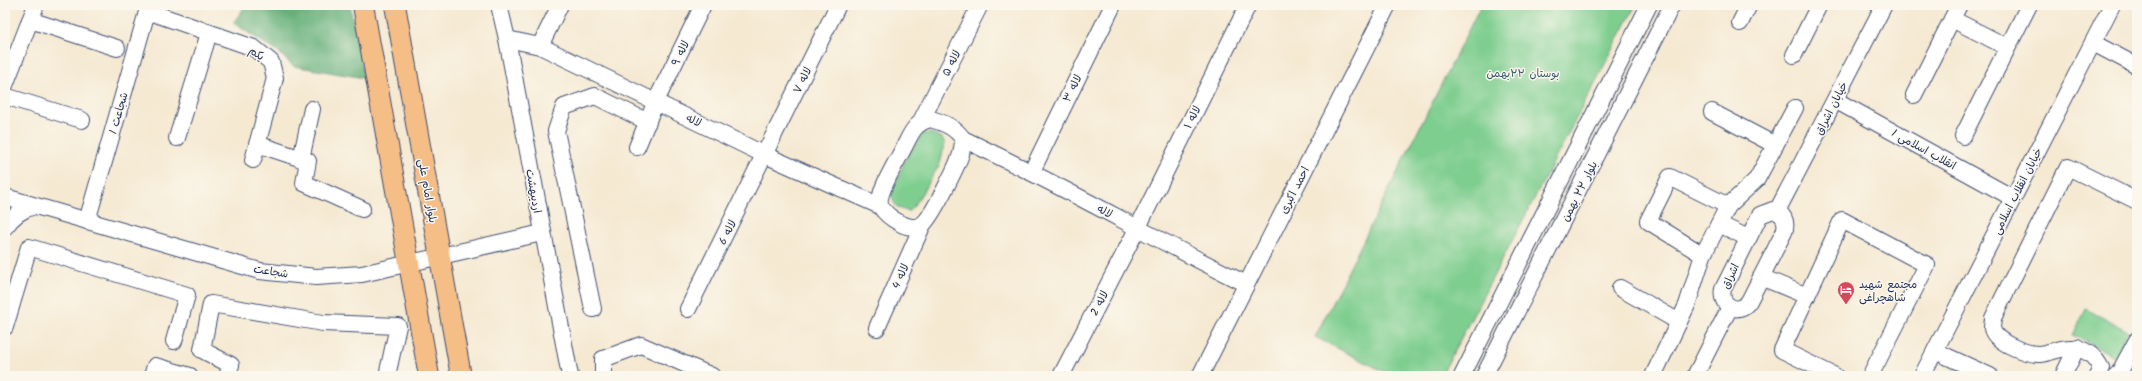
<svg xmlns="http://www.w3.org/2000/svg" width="2142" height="381" viewBox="0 0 2142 381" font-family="Kalam,'Playpen Sans Arabic',sans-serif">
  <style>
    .green { fill: #7ece8f; stroke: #4c7e76 }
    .forest { fill: #66b17a; stroke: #40706c }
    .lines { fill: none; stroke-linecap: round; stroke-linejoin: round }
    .minor-casing { stroke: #3c4b6f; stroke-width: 18 }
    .major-casing { stroke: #3c4b6f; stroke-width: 22 }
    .minor { stroke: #fff; stroke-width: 16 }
    .major { stroke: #f6be87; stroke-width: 20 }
    .labels { text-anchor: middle; stroke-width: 3; stroke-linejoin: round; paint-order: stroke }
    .street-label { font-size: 11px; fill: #1b2f5e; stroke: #fbf7ec }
    .park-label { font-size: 11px; fill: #34576a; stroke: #fbf7ec }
    .poi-label { font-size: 11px; fill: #1b2f5e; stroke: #fbf7ec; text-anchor: start }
  </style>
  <rect width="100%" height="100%" fill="#fbf7ec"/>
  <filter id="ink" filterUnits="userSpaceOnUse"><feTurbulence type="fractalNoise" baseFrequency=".025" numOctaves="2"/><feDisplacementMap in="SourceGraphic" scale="8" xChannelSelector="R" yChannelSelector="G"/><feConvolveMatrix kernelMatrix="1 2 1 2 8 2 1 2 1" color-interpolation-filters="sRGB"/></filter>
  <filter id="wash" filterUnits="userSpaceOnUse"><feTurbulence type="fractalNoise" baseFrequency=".012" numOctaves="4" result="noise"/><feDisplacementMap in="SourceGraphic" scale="16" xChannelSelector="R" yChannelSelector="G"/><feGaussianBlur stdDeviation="0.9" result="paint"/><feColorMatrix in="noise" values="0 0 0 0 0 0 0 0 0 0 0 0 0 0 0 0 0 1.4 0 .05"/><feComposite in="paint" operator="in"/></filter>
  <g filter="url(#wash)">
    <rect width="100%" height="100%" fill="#f5e9d2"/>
    <g class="green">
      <polygon points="1481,5 1636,5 1441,376 1393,376 1315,337"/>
      <path d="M931,133L942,138L945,143L940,164L914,206L909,211C896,209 895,206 891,194L905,161L922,134Z"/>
      <polygon points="2086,309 2128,331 2114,356 2073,335"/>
      <polygon points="1958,371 1970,376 1946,376 1948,373"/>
    </g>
    <polygon class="forest" points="246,5 278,11 312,8 317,5 350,5 364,78 293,66 278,52 233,23"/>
  </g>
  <g filter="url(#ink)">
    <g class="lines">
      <g class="minor-casing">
        <g id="minor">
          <polyline points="499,5 507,39 570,376"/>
          <polyline points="147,11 254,48 271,62 275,78 253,160"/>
          <polyline points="1952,19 2007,47"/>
          <polyline points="30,20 117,48"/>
          <polyline points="1740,23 1749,5"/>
          <polyline points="507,39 540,46 765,155 880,206"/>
          <polyline points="2093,43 2137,66"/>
          <polyline points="540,46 560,5"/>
          <polyline points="1794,55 1819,5"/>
          <polyline points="5,85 36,5"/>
          <polyline points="1914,95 1959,5"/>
          <polyline points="5,96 82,120"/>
          <polyline points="1835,100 2013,198"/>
          <polyline points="1712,112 1775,145"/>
          <path d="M931,119C944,123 955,127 963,139C963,144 962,149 961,154C957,166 932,217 923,224C917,229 906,227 900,223C892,219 886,215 881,207C875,196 896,163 902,151C910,137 913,122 931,119Z"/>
          <polyline points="921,121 980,5"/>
          <polyline points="1963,136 2029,5"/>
          <polyline points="177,138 209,33"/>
          <path d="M963,139C1059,184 1151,237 1246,284"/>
          <polyline points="257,144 308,161 304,183 362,209"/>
          <polyline points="637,147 656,101 703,5"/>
          <polyline points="301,159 312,109"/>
          <polyline points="1032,171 1113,5"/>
          <polyline points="5,197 260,271 316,277 362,274 542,233"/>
          <polyline points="1728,206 1757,179 1795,108"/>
          <path d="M1773,210C1783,213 1788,221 1784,232L1749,301C1739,316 1719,306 1723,289L1760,215Z"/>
          <polyline points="1777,211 1884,5"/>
          <polyline points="87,221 149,5"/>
          <polyline points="1719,224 1748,238"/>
          <path d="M5,227C13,216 21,210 34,206"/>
          <polyline points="1761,277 1807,296"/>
          <polyline points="1620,288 1679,322"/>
          <polyline points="593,309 556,131 564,107 595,96 648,122"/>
          <polyline points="688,309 838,5"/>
          <polyline points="5,327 29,247 187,295 174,341"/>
          <polyline points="877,328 923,224"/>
          <polyline points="1935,351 1990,376"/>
          <polyline points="152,376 155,366 190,376"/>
          <polyline points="227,376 231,365 202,350 211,304 323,323 398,326 387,376"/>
          <polyline points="603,376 603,359 641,345 712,376"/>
          <polyline points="1061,376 1137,229 1248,5"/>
          <polyline points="1200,376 1388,5"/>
          <polyline points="1462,376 1649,5"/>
          <polyline points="1484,376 1672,5"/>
          <polyline points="1653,376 1687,305 1703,255 1728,206 1670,177 1648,221 1703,255"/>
          <polyline points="1695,376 1730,307"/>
          <polyline points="1835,376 1782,350 1842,220 1927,265 1870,376"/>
          <polyline points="1922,376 2112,5"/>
          <polyline points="2063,376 2077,347"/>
          <path d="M2097,376L2101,368C2090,347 2074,345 2053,351C2049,352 2043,354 2038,354C2026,354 1994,342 1992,328C1992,325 1993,321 1993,318L2068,167L2137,201"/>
          <polyline points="2116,376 2119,373 2137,340"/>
        </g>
      </g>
      <g class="major-casing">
        <g id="major">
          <polyline points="363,5 429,376"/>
          <polyline points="395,5 461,376"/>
        </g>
      </g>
      <use href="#minor" class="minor"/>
      <use href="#major" class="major"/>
    </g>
  </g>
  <defs>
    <g id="hotel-pin" transform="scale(0.9)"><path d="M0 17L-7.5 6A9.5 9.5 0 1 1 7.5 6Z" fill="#d1495b" stroke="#fbf7ec"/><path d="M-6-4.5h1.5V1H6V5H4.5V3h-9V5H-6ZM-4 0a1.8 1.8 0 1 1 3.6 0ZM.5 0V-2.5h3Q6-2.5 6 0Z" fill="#fff"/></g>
  </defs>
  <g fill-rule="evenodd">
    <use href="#hotel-pin" x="1846" y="290"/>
  </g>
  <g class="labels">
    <g class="street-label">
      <text transform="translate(257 53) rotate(34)" y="4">یکم</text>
      <text transform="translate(680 53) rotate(-64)" y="4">لاله ۹</text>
      <text transform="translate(951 63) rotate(-63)" y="4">لاله ۵</text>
      <text transform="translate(802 80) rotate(-64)" y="4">لاله ۷</text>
      <text transform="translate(1072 88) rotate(-64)" y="4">لاله ۳</text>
      <text transform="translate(1831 108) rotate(-63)" y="4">خیابان اشراق</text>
      <text transform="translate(118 113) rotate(-74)" y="4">شجاعت 1</text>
      <text transform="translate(1192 117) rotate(-64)" y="4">لاله ۱</text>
      <text transform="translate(694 120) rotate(26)" y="4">لاله</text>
      <text transform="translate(1924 149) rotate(29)" y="4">انقلاب اسلامی 1</text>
      <text transform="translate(1294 190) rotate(-63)" y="4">احمد اکبری</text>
      <text transform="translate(428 191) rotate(80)" y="4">بلوار امام علی</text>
      <text transform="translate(534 191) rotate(80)" y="4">اردیبهشت</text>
      <text transform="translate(1579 191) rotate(-63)" y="4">بلوار ۲۲ بهمن</text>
      <text transform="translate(2017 191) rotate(-63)" y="4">خیابان انقلاب اسلامی</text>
      <text transform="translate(1105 211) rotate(29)" y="4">لاله</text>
      <text transform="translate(727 232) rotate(-63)" y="4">لاله 6</text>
      <text transform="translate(271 271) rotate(9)" y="4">شجاعت</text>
      <text transform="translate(900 276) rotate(-66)" y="4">لاله 4</text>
      <text transform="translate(1730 276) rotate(-65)" y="4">اشراق</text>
      <text transform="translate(1099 303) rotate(-63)" y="4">لاله 2</text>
    </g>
    <g class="park-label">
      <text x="1523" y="77">بوستان ۲۲بهمن</text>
    </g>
    <g class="poi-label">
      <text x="1859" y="288">مجتمع شهید<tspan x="1859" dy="13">شاهچراغی</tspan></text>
    </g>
  </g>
  <rect width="2142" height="381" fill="none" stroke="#fbf7ec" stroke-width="20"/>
</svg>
